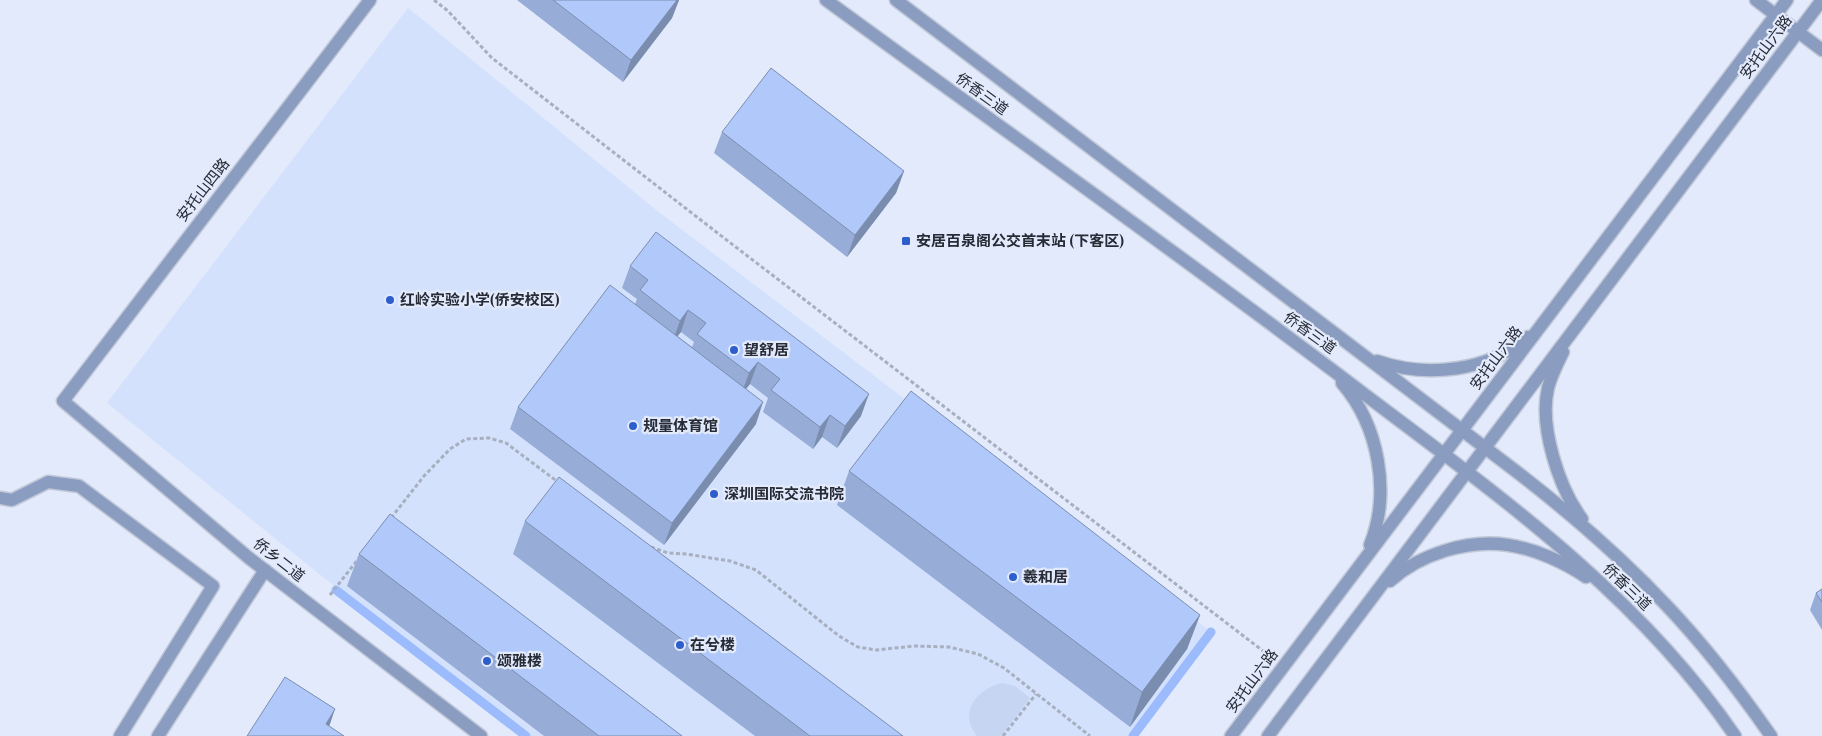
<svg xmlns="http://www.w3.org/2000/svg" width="1822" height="736" viewBox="0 0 1822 736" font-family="'Playfair Display','Noto Sans SC',serif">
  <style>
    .built { fill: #d3e1fd }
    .green { fill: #c6d5f2 }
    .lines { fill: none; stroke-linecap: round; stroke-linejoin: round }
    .stream { stroke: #9bbbfc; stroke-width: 9 }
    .minor-casing { stroke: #c0c8d8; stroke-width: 15 }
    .tertiary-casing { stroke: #c0c8d8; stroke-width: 15 }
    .path { stroke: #a8afbe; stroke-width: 3; stroke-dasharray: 4 2.5; stroke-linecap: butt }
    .minor { stroke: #8a9cbf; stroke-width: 12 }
    .tertiary { stroke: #8a9cbf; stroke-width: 12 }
    .wall { fill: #97add7; fill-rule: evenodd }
    .shaded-wall { fill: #7b8daf }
    .building { fill: #b0c9fa; stroke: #7b8daf }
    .poi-dot { fill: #2e5dcc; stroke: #e2eafb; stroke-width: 2 }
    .labels { text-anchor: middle; stroke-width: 4.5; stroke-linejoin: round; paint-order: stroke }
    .street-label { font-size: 15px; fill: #262b36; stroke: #e2eafb }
    .poi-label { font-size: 15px; font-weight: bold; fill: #262b36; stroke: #e2eafb; text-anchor: start }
  </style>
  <rect width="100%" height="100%" fill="#e2eafb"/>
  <polygon class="built" points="408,8 660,213 1210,631 1129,736 530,736 328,581 107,403"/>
  <path class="green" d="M1003,683L1015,686L1030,698L1001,736H977C975,733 972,729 971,726C962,704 985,686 1003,683Z"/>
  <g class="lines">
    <g class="stream">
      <polyline points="336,590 526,736"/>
      <polyline points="1133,736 1211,632"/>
    </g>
    <g class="minor-casing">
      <g id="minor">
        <polyline points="0,498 12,500 48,482 79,486 213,586 120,736"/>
        <polyline points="158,736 265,570"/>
      </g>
    </g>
    <g class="tertiary-casing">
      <g id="tertiary">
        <polyline points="370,0 63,401 249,558 481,736"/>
        <path d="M826,0C1005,131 1187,259 1364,394C1498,495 1639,595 1735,736"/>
        <path d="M896,0L1517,472C1570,513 1621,557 1667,606C1705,646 1739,690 1771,736"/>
        <polyline points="1756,0 1822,50"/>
        <path d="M1563,352C1557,364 1551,376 1548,388C1539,427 1559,488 1582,519"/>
        <path d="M1377,361C1426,378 1487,372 1528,337"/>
        <path d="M1342,383C1379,426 1391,493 1370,545"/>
        <path d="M1390,581C1420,554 1468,539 1508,545C1535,549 1564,562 1586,577"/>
        <polyline points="1231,736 1787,0"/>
        <polyline points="1268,736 1822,0"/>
      </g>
    </g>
    <g class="path">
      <polyline points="434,0 448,11 492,58 724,238 1267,654"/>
      <polyline points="391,518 424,476 450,449 466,439 489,438 506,443 558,482"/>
      <polyline points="651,547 668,553 686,554 730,561 756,570 839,636 858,647 876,650 915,646 949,647 978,654 1004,668 1090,736"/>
      <polyline points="330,595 359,558"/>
      <polyline points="1003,736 1036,694"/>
    </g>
    <use href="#minor" class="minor"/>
    <use href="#tertiary" class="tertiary"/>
  </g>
  <g class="wall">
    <polygon points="517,0 679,0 672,18 623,82"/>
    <polygon points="722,132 904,171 896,193 847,257 714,153"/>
    <path d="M630,266L861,416L837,448L822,437L813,449L763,412L768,398L750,384L746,389L756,424L664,545L510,429L518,407L635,304L637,299L622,288ZM681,332L694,342L692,347L677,336Z"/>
    <polygon points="849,471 1200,615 1187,649 1130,727 837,505"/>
    <polygon points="525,521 903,736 755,736 513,554"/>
    <polygon points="359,554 682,736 544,736 347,586"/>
    <polygon points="1822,589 1822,630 1810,610 1816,593"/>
  </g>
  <g class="shaded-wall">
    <polygon points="677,0 679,0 672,18 623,82 631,60"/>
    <polygon points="904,171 896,193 847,257 855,235"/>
    <polygon points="688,310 681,332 672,343 680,321"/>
    <polygon points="758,362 750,384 741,395 749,373"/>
    <polygon points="869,394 861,416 837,448 845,426"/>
    <polygon points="763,402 756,424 664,545 672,523"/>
    <polygon points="830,415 822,437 813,449 820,427"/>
    <polygon points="1200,615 1187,649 1130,727 1142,692"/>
    <polygon points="335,709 328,730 326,724"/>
  </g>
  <g class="building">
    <polygon points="553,0 677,0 631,60"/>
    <polygon points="771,68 904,171 855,235 722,132"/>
    <polygon points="656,232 869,394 845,426 830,415 820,427 771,390 780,379 758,362 749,373 697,334 706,323 688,310 680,321 640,290 648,280 630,266"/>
    <polygon points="610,285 763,402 672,523 518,407"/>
    <polygon points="911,391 1200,615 1142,692 849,471"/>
    <polygon points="559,477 903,736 810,736 525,521"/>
    <polygon points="390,514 682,736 599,736 359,554"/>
    <polygon points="1822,589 1822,602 1816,593"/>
    <polygon points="285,677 335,709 326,724 344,736 247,736"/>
  </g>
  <g class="poi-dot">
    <rect x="901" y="236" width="10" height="10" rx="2.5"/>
    <circle cx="390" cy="300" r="5"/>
    <circle cx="734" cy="350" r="5"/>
    <circle cx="633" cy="426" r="5"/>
    <circle cx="714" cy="494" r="5"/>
    <circle cx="1013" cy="577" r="5"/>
    <circle cx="680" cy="645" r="5"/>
    <circle cx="487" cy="661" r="5"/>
  </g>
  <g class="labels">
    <g class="street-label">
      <text transform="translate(1766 47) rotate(-53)" y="5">安托山六路</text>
      <text transform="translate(982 94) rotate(36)" y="5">侨香三道</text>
      <text transform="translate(203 190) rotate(-52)" y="5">安托山四路</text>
      <text transform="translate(1310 333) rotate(36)" y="5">侨香三道</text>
      <text transform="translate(1496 358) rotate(-53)" y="5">安托山六路</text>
      <text transform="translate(279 560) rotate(38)" y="5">侨乡二道</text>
      <text transform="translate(1627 587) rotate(44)" y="5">侨香三道</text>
      <text transform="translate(1252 681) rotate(-53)" y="5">安托山六路</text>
    </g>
    <g class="poi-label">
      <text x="916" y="246">安居百泉阁公交首末站 (下客区)</text>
      <text x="400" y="305">红岭实验小学(侨安校区)</text>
      <text x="744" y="355">望舒居</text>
      <text x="643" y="431">规量体育馆</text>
      <text x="724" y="499">深圳国际交流书院</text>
      <text x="1023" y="582">羲和居</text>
      <text x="690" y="650">在兮楼</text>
      <text x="497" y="666">颂雅楼</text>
    </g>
  </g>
</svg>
